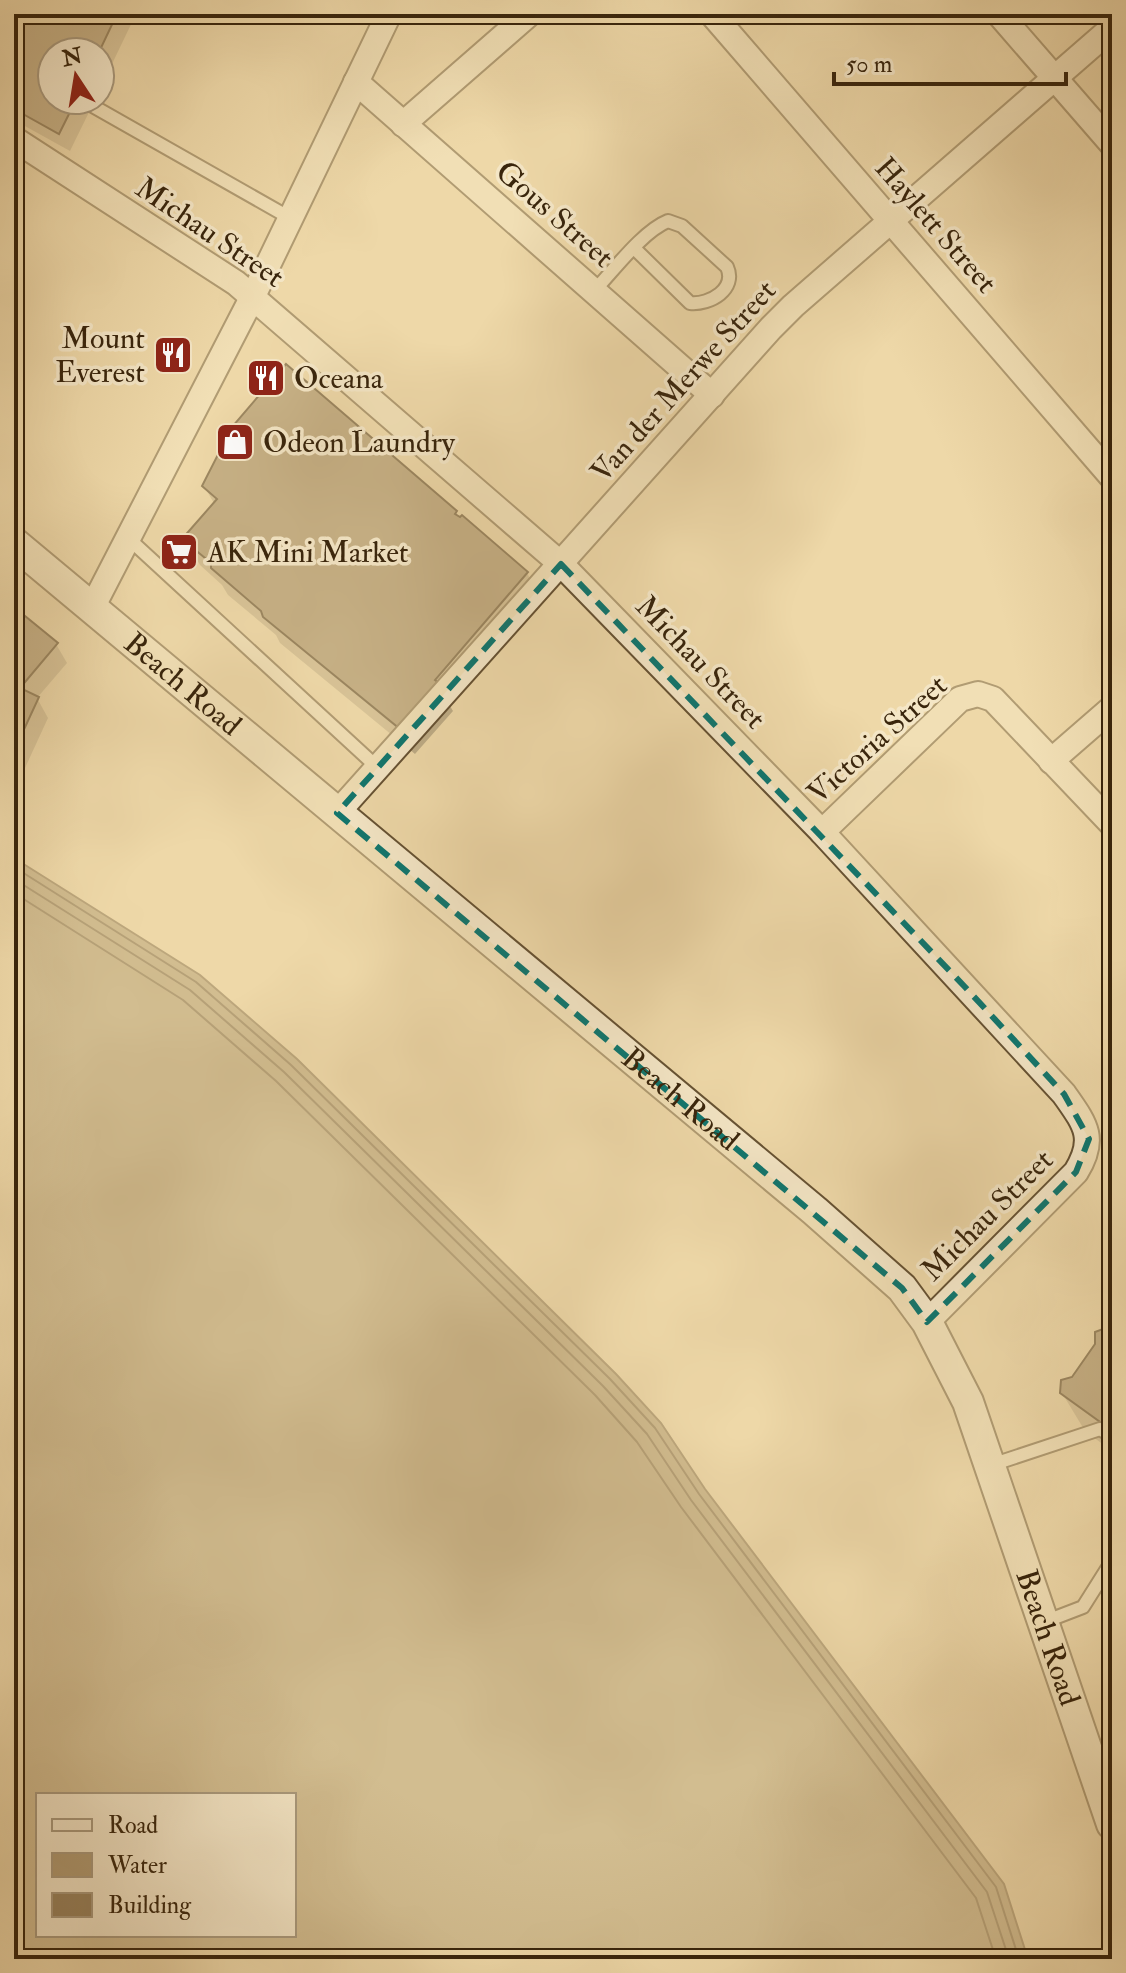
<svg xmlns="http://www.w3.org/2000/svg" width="1126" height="1973" viewBox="0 0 1126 1973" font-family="'IM FELL Double Pica',serif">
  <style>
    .water { fill: #b09b73; stroke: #806c4a; stroke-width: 2; fill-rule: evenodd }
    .shadow { fill: #0003 }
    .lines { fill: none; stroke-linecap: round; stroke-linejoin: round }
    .shore { stroke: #746040; stroke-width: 2 }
    .building { fill: #97825d; stroke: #39250c; stroke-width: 2 }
    .service-casing { stroke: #665233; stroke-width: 16 }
    .minor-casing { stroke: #665233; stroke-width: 28 }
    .tertiary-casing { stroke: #665233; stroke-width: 34 }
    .service { stroke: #f4e6c6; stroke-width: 12 }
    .minor { stroke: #f4e6c6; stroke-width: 24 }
    .tertiary { stroke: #f4e6c6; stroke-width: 30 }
    .marked { fill: none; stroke: #0f766e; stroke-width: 6; stroke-dasharray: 16 10; stroke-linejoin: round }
    .labels { text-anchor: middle; stroke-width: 7; stroke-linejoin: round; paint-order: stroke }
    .street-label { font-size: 30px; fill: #39250c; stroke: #f4e6c6 }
    .poi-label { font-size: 30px; fill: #39250c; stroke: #f4e6c6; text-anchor: start }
  </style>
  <rect width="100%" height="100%" fill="#eed8a8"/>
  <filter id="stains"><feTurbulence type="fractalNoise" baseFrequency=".0025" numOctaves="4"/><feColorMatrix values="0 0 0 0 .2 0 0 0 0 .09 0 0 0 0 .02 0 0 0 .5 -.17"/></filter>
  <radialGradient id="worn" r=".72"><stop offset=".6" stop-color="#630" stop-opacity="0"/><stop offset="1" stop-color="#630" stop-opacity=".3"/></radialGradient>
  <path class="water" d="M14,858L200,975L297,1059L616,1374L661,1423L705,1489L1004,1884L1028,1959H14ZM38,1795H294V1935H38Z"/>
  <g class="shadow">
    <polygon points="30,14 136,14 100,89 100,52 52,52 52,100 95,100 70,151 14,120 14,46"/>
    <polygon points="204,486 456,512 460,520 527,573 542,599 450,706 453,711 415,754 280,643 276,635 228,595 222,585 200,565 185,539 215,505"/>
    <polygon points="14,609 56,644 67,663 37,698 48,718 14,792"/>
    <polygon points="1112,1323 1112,1451 1085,1431 1062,1393"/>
  </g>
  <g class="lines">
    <g class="shore">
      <polyline points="14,867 196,982 291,1065 610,1379 655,1428 699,1494 996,1887 1019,1959"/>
      <polyline points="14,879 190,990 284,1072 603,1386 647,1434 691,1500 987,1892 1009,1959"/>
      <polyline points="14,893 183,1000 276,1081 595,1395 637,1442 681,1507 976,1898 996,1959"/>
    </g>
  </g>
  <g class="building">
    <polygon points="28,14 117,14 99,52 52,52 52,100 76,100 59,134 14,109 14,41"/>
    <polygon points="286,364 457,511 455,514 460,517 462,515 528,572 435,680 439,683 400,729 263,617 261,611 211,568 211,563 182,539 217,499 202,486 232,427"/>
    <polygon points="14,607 58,643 20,688 39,697 14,751"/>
    <polygon points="1112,1320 1112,1410 1103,1424 1060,1393 1061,1380 1072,1377 1095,1344 1095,1332 1106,1328"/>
  </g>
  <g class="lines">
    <g class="service-casing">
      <g id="service">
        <polyline points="91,105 290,218"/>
        <path d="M594,291C614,270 643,231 668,221L682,226L727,267C737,289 710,305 690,303L635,249"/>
        <polyline points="128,538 378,768"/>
        <polyline points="991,1465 1100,1429 1112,1436"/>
        <polyline points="1044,1622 1083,1607 1112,1561"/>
      </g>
    </g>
    <g class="minor-casing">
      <g id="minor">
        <polyline points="712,14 1112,477"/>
        <polyline points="999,14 1112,144"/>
        <polyline points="356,82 712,395"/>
        <polyline points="403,124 529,14"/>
        <path d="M14,139L236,283L561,564L822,832L1064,1094C1085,1124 1097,1138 1076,1172L927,1322"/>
        <polyline points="93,606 253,296 389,14"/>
        <polyline points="1051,761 1112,708"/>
        <polyline points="337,813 771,328 793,306 1112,28"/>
        <polyline points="822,832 960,699 978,694 993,699 1112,824"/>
      </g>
    </g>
    <g class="tertiary-casing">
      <g id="tertiary">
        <path id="s1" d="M14,543L815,1211L902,1288L927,1322L968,1402L1112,1824"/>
      </g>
    </g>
    <use href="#service" class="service"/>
    <use href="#minor" class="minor"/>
    <use href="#tertiary" class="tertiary"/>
  </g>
  <path d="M0 0H1126V1973H0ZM561,564L965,987L1064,1094L1089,1139L1076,1172L927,1322L902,1288L337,813Z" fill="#eed8a8" fill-opacity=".55" fill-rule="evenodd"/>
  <path class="marked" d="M561,564L965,987L1064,1094L1089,1139L1076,1172L927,1322L902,1288L337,813Z"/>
  <defs>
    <g id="restaurant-square" transform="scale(2)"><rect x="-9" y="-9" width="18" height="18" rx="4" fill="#8f2418" stroke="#f4e6c6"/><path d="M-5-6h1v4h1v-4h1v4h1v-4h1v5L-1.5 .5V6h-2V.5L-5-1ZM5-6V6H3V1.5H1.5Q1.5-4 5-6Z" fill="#fff"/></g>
    <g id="shop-square" transform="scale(2)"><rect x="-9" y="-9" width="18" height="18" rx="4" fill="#8f2418" stroke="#f4e6c6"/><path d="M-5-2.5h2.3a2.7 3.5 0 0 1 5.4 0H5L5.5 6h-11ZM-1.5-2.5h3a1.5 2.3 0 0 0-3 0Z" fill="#fff"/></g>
    <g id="supermarket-square" transform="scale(2)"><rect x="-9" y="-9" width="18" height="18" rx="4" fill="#8f2418" stroke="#f4e6c6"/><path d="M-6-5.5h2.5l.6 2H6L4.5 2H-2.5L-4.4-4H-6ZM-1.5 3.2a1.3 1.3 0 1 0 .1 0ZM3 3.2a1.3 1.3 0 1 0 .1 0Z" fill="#fff"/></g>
  </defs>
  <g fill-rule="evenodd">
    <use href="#restaurant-square" x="173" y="355"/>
    <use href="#restaurant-square" x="266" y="378"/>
    <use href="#shop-square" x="235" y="442"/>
    <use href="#supermarket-square" x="179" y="552"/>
  </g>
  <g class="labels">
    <g class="street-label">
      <text transform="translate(555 214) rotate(41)" y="10">Gous Street</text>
      <text transform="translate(936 225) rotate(49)" y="10">Haylett Street</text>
      <text transform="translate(210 232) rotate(34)" y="10">Michau Street</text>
      <text transform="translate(683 381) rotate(-48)" y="10">Van der Merwe Street</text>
      <text transform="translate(701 662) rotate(46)" y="10">Michau Street</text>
      <text dy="10" stroke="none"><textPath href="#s1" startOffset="220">Beach Road</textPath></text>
      <text transform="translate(877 739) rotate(-42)" y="10">Victoria Street</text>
      <text dy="10" stroke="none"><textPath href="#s1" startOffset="868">Beach Road</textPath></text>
      <text transform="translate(987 1215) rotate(-45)" y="10">Michau Street</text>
      <text dy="10" stroke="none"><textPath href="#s1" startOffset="1540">Beach Road</textPath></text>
    </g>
    <g class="poi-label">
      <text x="145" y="348" text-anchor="end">Mount<tspan x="145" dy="34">Everest</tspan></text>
      <text x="294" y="388">Oceana</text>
      <text x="263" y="452">Odeon Laundry</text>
      <text x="207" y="562">AK Mini Market</text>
    </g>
  </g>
  <rect width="1126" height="1973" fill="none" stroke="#eed8a8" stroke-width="48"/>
  <rect x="16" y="16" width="1094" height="1941" fill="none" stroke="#39250c" stroke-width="4"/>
  <rect x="24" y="24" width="1078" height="1925" fill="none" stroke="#39250c" stroke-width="2"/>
  <rect x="36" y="1793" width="260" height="144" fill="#f4e6c6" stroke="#a9997c" stroke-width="2"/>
  <rect x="52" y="1819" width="40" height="12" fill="#f4e6c6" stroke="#a9997c" stroke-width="2"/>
  <text x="108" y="1833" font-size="24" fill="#39250c">Road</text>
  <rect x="52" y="1853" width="40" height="24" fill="#b09b73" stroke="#a9997c" stroke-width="2"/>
  <text x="108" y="1873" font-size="24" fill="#39250c">Water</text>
  <rect x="52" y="1893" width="40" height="24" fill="#97825d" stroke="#a9997c" stroke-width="2"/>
  <text x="108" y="1913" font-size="24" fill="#39250c">Building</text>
  <g transform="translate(76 76) rotate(348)"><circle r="38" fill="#f4e6c6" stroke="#a9997c" stroke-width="2"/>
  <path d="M0-6L14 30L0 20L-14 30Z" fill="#8f2418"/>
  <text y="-12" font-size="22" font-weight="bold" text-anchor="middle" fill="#39250c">N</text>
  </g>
  <path d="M834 72v12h232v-12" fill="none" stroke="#39250c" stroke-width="4"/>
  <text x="846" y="72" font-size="24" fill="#39250c" stroke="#f4e6c6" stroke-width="6" paint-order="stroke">50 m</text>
  <rect width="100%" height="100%" filter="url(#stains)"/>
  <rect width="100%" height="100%" fill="url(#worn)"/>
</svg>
